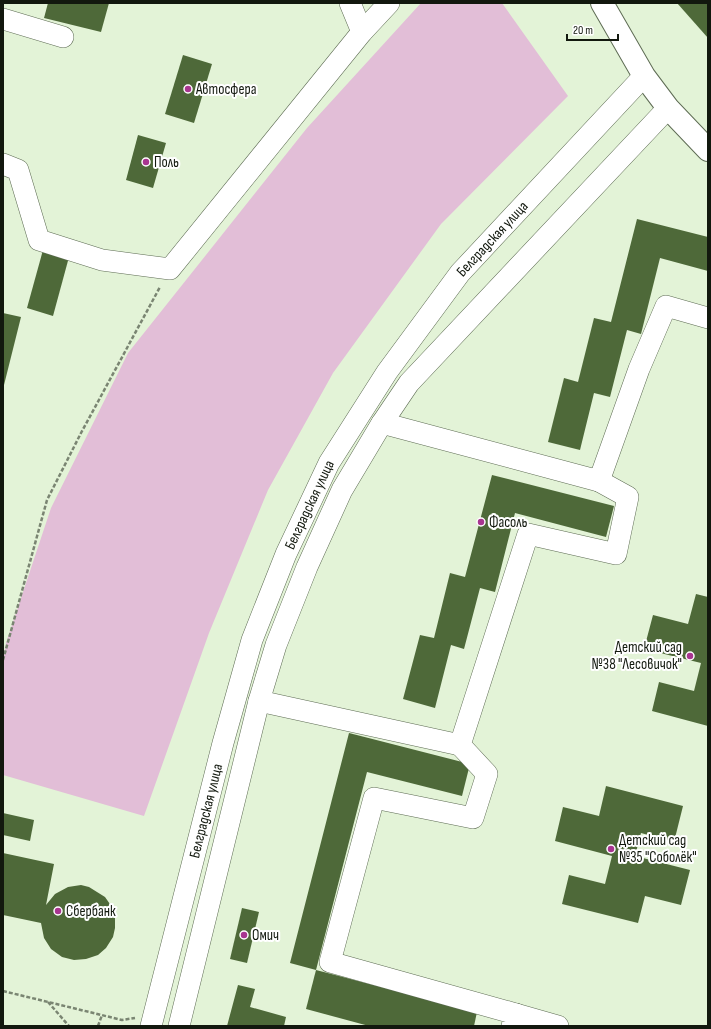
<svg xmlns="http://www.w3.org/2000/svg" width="711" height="1029" viewBox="0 0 711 1029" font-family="'Sofia Sans Condensed',sans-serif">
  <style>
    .green { fill: #e2bed7 }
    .building { fill: #4e6939 }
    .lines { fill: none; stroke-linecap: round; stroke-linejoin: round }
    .minor-casing { stroke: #5e6c54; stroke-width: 22 }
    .major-casing { stroke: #5e6c54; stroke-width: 24 }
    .path { stroke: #7a8572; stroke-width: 2.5; stroke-dasharray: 4 2; stroke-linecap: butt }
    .minor { stroke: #fff; stroke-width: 21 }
    .major { stroke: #fff; stroke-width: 22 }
    .poi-dot { fill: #a83590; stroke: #fff; stroke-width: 1.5 }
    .labels { text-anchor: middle; stroke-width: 4; stroke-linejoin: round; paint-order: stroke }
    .poi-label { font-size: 15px; fill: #12180e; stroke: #fff; text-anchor: start }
    .street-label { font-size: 15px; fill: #12180e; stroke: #fff }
  </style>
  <rect width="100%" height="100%" fill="#e3f3d7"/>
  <polygon class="green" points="421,3 502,3 568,96 441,224 333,373 268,490 209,633 144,816 3,775 3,662 6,643 51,508 128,353 307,128"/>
  <g class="building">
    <polygon points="48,3 109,3 101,32 44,18"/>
    <polygon points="677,3 708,3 708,38"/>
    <polygon points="183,55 212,64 194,123 165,114"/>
    <polygon points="138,135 166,143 153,188 126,180"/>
    <polygon points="637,219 708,237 708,271 660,258 641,334 627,330 610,397 594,393 580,450 548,442 564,378 578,382 594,318 611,322"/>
    <polygon points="43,250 69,257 53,316 27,308"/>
    <polygon points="3,313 21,317 4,385 3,384"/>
    <polygon points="492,475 614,506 606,537 515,513 495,592 480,588 464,649 451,645 435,708 403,699 420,635 434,638 450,573 465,577"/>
    <polygon points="696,594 708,597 708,726 652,711 659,682 694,691 701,663 644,649 653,615 688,624"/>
    <polygon points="349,733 470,764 462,796 367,772 316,970 290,963"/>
    <polygon points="606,786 683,806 674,842 641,833 635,856 690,870 681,905 645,896 638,923 562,904 569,875 605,884 612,856 555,841 563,807 599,816"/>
    <polygon points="3,813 34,820 30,841 3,835"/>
    <polygon points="3,853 54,864 46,905 55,894 68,887 81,885 89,887 105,897 112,907 115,917 115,928 113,937 106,948 98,955 86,959 74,960 62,957 51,949 44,938 41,923 3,915"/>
    <polygon points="242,908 259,912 247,963 230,959"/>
    <polygon points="316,970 477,1012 474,1026 369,1026 306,1009"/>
    <polygon points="238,985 255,989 250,1007 286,1017 284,1026 227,1026"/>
  </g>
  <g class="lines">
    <g class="minor-casing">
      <g id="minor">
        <polyline points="350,3 362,32"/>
        <polyline points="3,19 63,37"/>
        <polyline points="3,164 18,170 39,240 102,260 170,269 362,32 389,3"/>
        <polyline points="382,423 599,481 639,369 666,306 708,318"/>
        <polyline points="259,701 460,745"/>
        <polyline points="516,1014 558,1026"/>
        <path id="s1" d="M151,1026L223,743L252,640L286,554L329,463L387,372L460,273L644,76"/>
        <polyline points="179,1026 259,701 276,645 307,567 342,490 382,423 409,383 668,108"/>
        <polyline points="512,1026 516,1014 330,962 374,798 473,818 487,774 460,745 528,534 616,554 628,497 599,481"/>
      </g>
    </g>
    <g class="major-casing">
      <polyline id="major" points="602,3 644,76 668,108 708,150"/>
    </g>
    <g class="path">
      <polyline points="3,660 47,500 81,433 160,287"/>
      <polyline points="3,991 122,1020 135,1018"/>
      <polyline points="48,1002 69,1026"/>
      <polyline points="98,1026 102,1015"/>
    </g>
    <use href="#minor" class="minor"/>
    <use href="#major" class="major"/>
  </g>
  <g class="poi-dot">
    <circle cx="188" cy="89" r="4"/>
    <circle cx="146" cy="162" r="4"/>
    <circle cx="481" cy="522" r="4"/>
    <circle cx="690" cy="656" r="4"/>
    <circle cx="611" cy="849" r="4"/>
    <circle cx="58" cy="911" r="4"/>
    <circle cx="244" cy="935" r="4"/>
  </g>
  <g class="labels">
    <g class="poi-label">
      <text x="196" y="94">Автосфера</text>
      <text x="154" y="167">Поль</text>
      <text x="489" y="527">Фасоль</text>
      <text x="682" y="652" text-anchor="end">Детский сад<tspan x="682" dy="17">№38 "Лесовичок"</tspan></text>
      <text x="619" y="845">Детский сад<tspan x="619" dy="17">№35 "Соболёк"</tspan></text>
      <text x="66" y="916">Сбербанк</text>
      <text x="252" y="940">Омич</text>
    </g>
    <g class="street-label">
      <text dy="5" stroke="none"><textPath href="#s1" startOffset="870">Белградская улица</textPath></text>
      <text dy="5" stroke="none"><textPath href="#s1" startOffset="546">Белградская улица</textPath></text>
      <text dy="5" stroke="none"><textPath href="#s1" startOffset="222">Белградская улица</textPath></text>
    </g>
  </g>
  <rect width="711" height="1029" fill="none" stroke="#12180e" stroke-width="8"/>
  <path d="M567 34v6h51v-6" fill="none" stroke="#12180e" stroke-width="2"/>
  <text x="573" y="34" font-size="12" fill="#12180e" stroke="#ffffff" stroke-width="3" paint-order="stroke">20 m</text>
</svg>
